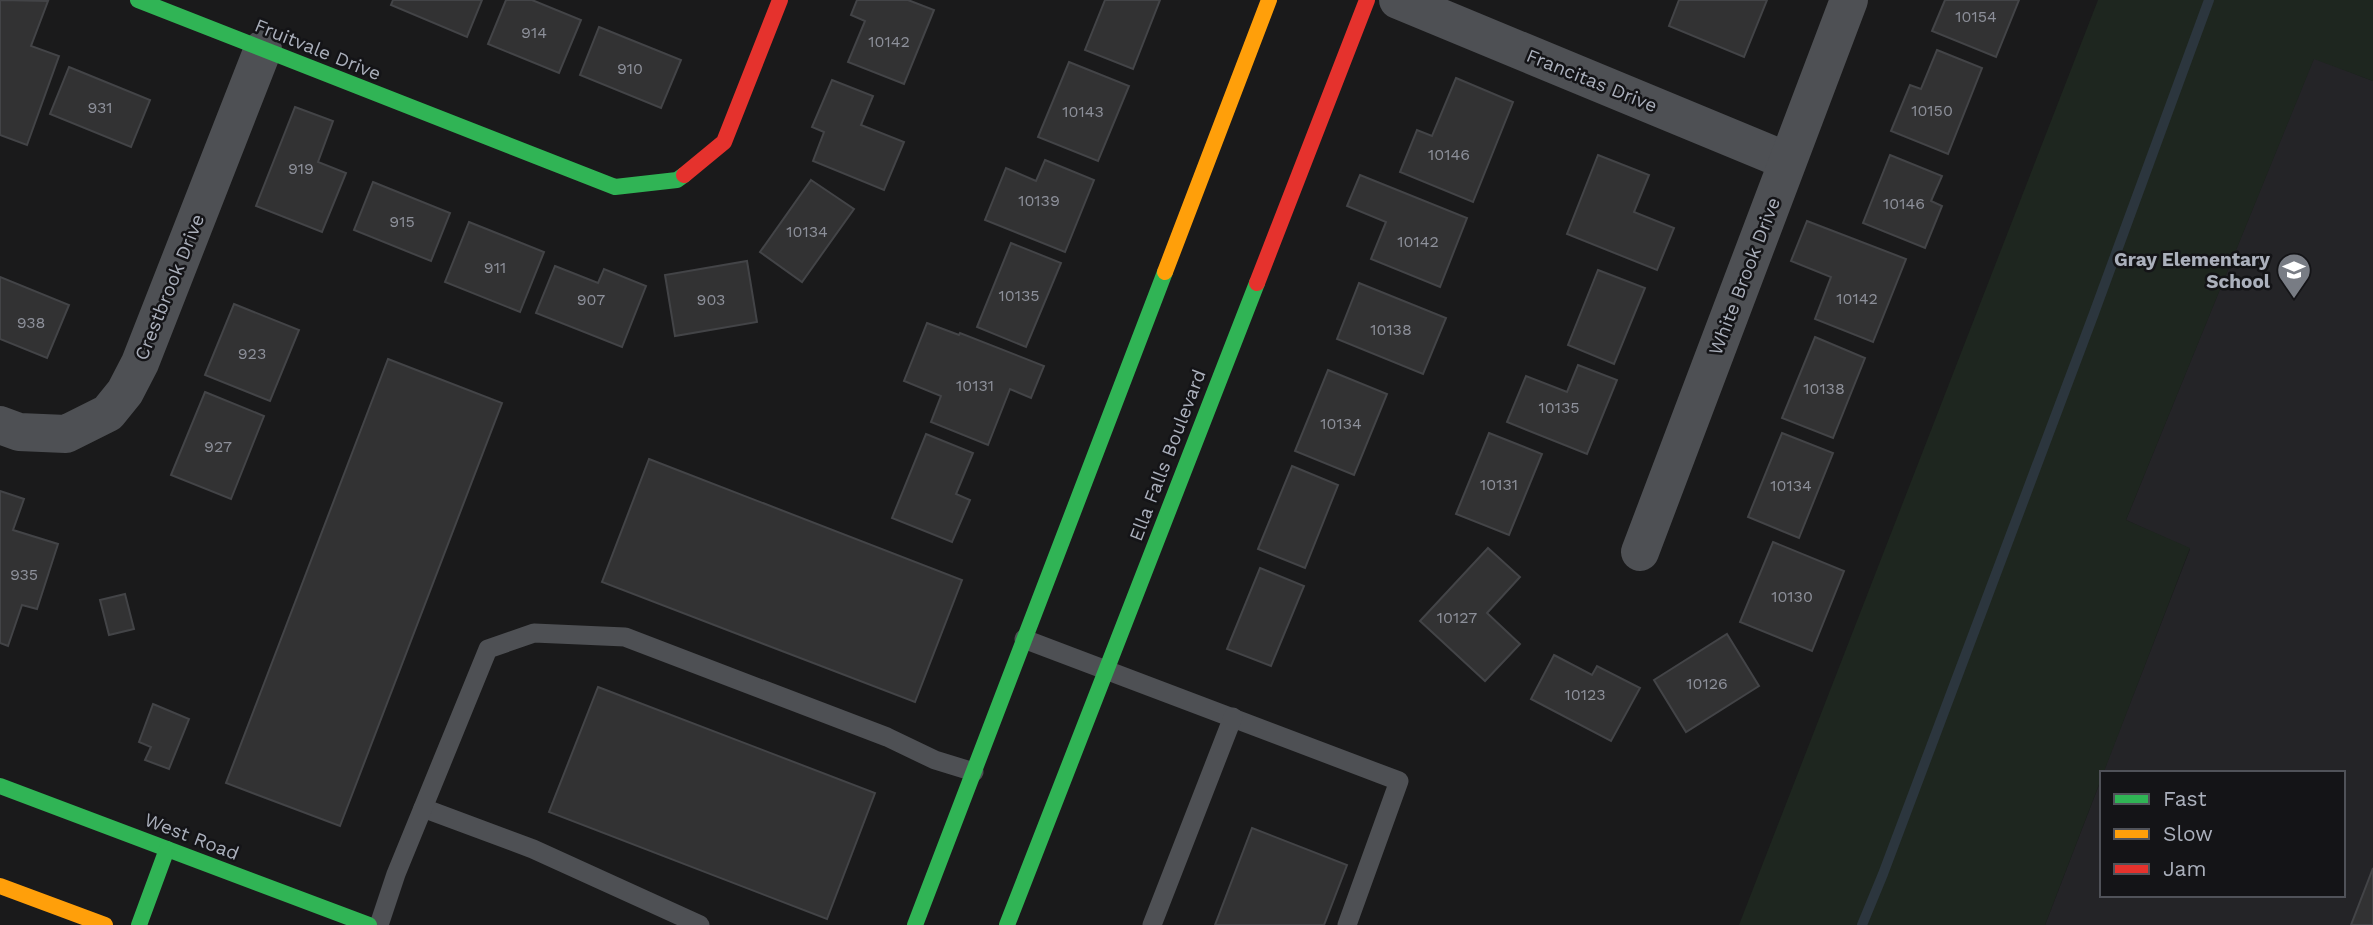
<svg xmlns="http://www.w3.org/2000/svg" width="2373" height="925" viewBox="0 0 2373 925" font-family="'Work Sans',sans-serif">
  <style>
    .built { fill: #242427 }
    .green { fill: #1e261f }
    .lines { fill: none; stroke-linecap: round; stroke-linejoin: round }
    .stream { stroke: #2c363e; stroke-width: 10 }
    .building { fill: #323233; stroke: #434447; stroke-width: 2 }
    .lane { stroke: #4e5054; stroke-width: 19 }
    .street { stroke: #4e5054; stroke-width: 38 }
    .fast { stroke: #30b455; stroke-width: 16 }
    .slow { stroke: #ff9f0a; stroke-width: 16 }
    .jam { stroke: #e5322d; stroke-width: 16 }
    .labels { text-anchor: middle; stroke-width: 5; stroke-linejoin: round; paint-order: stroke }
    .number-label { font-size: 16px; fill: #8d909a }
    .street-label { font-size: 19px; fill: #abb0bc; stroke: #141417 }
    .poi-label { font-size: 19px; font-weight: bold; fill: #abb0bc; stroke: #141417; text-anchor: end }
  </style>
  <rect width="100%" height="100%" fill="#1a1a1b"/>
  <polygon class="built" points="2314,58 2373,81 2373,925 2045,925 2102,777 2102,895 2343,895 2343,773 2103,773 2190,549 2126,520"/>
  <polygon class="green" points="2098,0 2373,0 2373,81 2314,59 2126,520 2190,548 2045,925 1739,925"/>
  <g class="lines">
    <polyline class="stream" points="1862,925 1883,874 2093,316 2209,0"/>
  </g>
  <g class="building">
    <polygon points="0,0 48,1 31,46 59,56 27,145 0,135"/>
    <polygon points="393,0 482,0 467,37 391,5"/>
    <polygon points="506,0 532,0 581,20 559,73 488,44"/>
    <polygon points="857,0 908,0 934,10 904,84 848,62 865,21 851,15"/>
    <polygon points="1105,0 1160,0 1133,69 1085,50"/>
    <polygon points="1679,0 1767,0 1744,57 1669,26"/>
    <polygon points="1945,0 2019,0 1996,57 1932,31"/>
    <polygon points="599,27 681,60 661,108 580,75"/>
    <polygon points="1937,50 1982,68 1948,154 1891,131 1910,85 1921,89"/>
    <polygon points="1069,62 1129,86 1098,161 1038,137"/>
    <polygon points="69,67 150,100 131,147 50,114"/>
    <polygon points="1456,78 1513,102 1473,202 1400,172 1417,130 1432,136"/>
    <polygon points="832,80 873,96 861,125 904,142 884,190 813,161 824,132 812,127"/>
    <polygon points="295,107 333,121 318,162 346,173 322,232 256,206"/>
    <polygon points="1598,155 1649,175 1634,212 1674,228 1657,270 1567,234"/>
    <polygon points="1890,155 1942,176 1931,201 1942,206 1925,248 1863,223"/>
    <polygon points="1045,160 1094,180 1065,252 985,220 1006,168 1036,181"/>
    <polygon points="1360,175 1467,218 1440,287 1371,259 1386,222 1347,206"/>
    <polygon points="811,180 854,209 802,282 760,252"/>
    <polygon points="373,182 450,213 431,261 354,230"/>
    <polygon points="1807,221 1906,259 1873,342 1815,319 1831,277 1791,261"/>
    <polygon points="469,222 544,252 520,312 445,282"/>
    <polygon points="1011,243 1061,263 1026,347 977,327"/>
    <polygon points="747,261 757,322 675,336 665,275"/>
    <polygon points="555,266 598,283 604,269 646,286 622,347 536,313"/>
    <polygon points="1598,270 1645,288 1614,364 1568,345"/>
    <polygon points="0,277 69,305 47,358 0,339"/>
    <polygon points="1359,283 1446,318 1423,374 1337,339"/>
    <polygon points="234,304 299,330 270,401 205,375"/>
    <polygon points="927,323 959,335 960,333 1044,366 1031,398 1010,389 988,445 931,422 941,396 904,381"/>
    <polygon points="1815,337 1865,358 1833,438 1782,418"/>
    <polygon points="388,359 502,403 340,826 226,783"/>
    <polygon points="1578,365 1617,380 1587,454 1507,422 1526,376 1567,392"/>
    <polygon points="1328,370 1387,394 1354,475 1295,451"/>
    <polygon points="205,392 264,416 231,499 171,475"/>
    <polygon points="1489,433 1542,454 1509,535 1456,514"/>
    <polygon points="1782,433 1833,453 1799,538 1748,517"/>
    <polygon points="926,434 973,453 956,494 970,500 952,542 892,518"/>
    <polygon points="649,459 962,580 915,702 602,582"/>
    <polygon points="1292,466 1338,485 1305,568 1258,549"/>
    <polygon points="0,491 24,499 13,530 58,544 37,609 22,605 8,646 0,643"/>
    <polygon points="1773,542 1844,571 1812,651 1740,622"/>
    <polygon points="1488,548 1520,577 1487,613 1520,644 1485,681 1420,621"/>
    <polygon points="1260,568 1304,586 1271,666 1227,649"/>
    <polygon points="125,594 134,629 109,635 100,600"/>
    <polygon points="1727,634 1759,686 1686,732 1654,680"/>
    <polygon points="1554,655 1592,675 1597,666 1640,688 1611,741 1531,699"/>
    <polygon points="598,687 875,793 827,919 549,812"/>
    <polygon points="153,704 189,719 169,769 145,760 151,747 139,742"/>
    <polygon points="1252,828 1347,865 1324,925 1215,925"/>
    <polygon points="2373,868 2373,925 2351,925"/>
  </g>
  <g class="lines">
    <g class="lane">
      <polyline points="1024,639 1399,781 1347,925"/>
      <polyline points="423,808 533,849 700,925"/>
      <polyline points="379,925 396,874 488,649 534,633 625,637 887,737 935,760 974,772"/>
      <polyline points="1152,925 1233,717"/>
    </g>
    <g class="street">
      <polyline points="1398,0 1787,161"/>
      <polyline points="0,425 19,432 66,434 108,413 125,392 140,363 263,49"/>
      <polyline points="1640,552 1849,0"/>
    </g>
    <g class="fast">
      <polyline points="138,0 615,187 677,180 684,175"/>
      <polyline points="0,786 369,925"/>
      <polyline points="139,925 167,849"/>
      <polyline points="915,925 1165,272"/>
      <polyline points="1007,925 1257,283"/>
    </g>
    <g class="slow">
      <polyline points="1165,272 1269,0"/>
      <polyline points="0,886 105,925"/>
    </g>
    <g class="jam">
      <polyline points="684,175 724,142 780,0"/>
      <polyline points="1257,283 1367,0"/>
    </g>
  </g>
  <defs>
    <g id="school-pin" transform="scale(1.75)"><path d="M0 17L-7.5 6A9.5 9.5 0 1 1 7.5 6Z" fill="#787c84" stroke="#141417"/><path d="M0-5L7-2L0 1L-7-2ZM-4 1L0 2.5L4 1V4Q0 6-4 4Z" fill="#fff"/></g>
  </defs>
  <g fill-rule="evenodd">
    <use href="#school-pin" x="2294" y="270"/>
  </g>
  <g class="labels">
    <g class="number-label">
      <text x="1976" y="22">10154</text>
      <text x="534" y="38">914</text>
      <text x="889" y="47">10142</text>
      <text x="630" y="74">910</text>
      <text x="100" y="113">931</text>
      <text x="1932" y="116">10150</text>
      <text x="1083" y="117">10143</text>
      <text x="1449" y="160">10146</text>
      <text x="301" y="174">919</text>
      <text x="1039" y="206">10139</text>
      <text x="1904" y="209">10146</text>
      <text x="402" y="227">915</text>
      <text x="807" y="237">10134</text>
      <text x="1418" y="247">10142</text>
      <text x="495" y="273">911</text>
      <text x="1019" y="301">10135</text>
      <text x="1857" y="304">10142</text>
      <text x="591" y="305">907</text>
      <text x="711" y="305">903</text>
      <text x="31" y="328">938</text>
      <text x="1391" y="335">10138</text>
      <text x="252" y="359">923</text>
      <text x="975" y="391">10131</text>
      <text x="1824" y="394">10138</text>
      <text x="1559" y="413">10135</text>
      <text x="1341" y="429">10134</text>
      <text x="218" y="452">927</text>
      <text x="1499" y="490">10131</text>
      <text x="1791" y="491">10134</text>
      <text x="24" y="580">935</text>
      <text x="1792" y="602">10130</text>
      <text x="1457" y="623">10127</text>
      <text x="1707" y="689">10126</text>
      <text x="1585" y="700">10123</text>
    </g>
    <g class="street-label">
      <text transform="translate(318 49) rotate(22)" y="7">Fruitvale Drive</text>
      <text transform="translate(1592 80) rotate(22)" y="7">Francitas Drive</text>
      <text transform="translate(1744 276) rotate(-69)" y="7">White Brook Drive</text>
      <text transform="translate(169 287) rotate(-68)" y="7">Crestbrook Drive</text>
      <text transform="translate(1167 455) rotate(-69)" y="7">Ella Falls Boulevard</text>
      <text transform="translate(192 836) rotate(21)" y="7">West Road</text>
    </g>
    <g class="poi-label">
      <text x="2270" y="266">Gray Elementary<tspan x="2270" dy="22">School</tspan></text>
    </g>
  </g>
  <rect x="2100" y="771" width="245" height="126" fill="#141417" stroke="#505259" stroke-width="2"/>
  <rect x="2114" y="794" width="35" height="10" fill="#30b455" stroke="#505259" stroke-width="2"/>
  <text x="2163" y="806" font-size="21" fill="#abb0bc">Fast</text>
  <rect x="2114" y="829" width="35" height="10" fill="#ff9f0a" stroke="#505259" stroke-width="2"/>
  <text x="2163" y="841" font-size="21" fill="#abb0bc">Slow</text>
  <rect x="2114" y="864" width="35" height="10" fill="#e5322d" stroke="#505259" stroke-width="2"/>
  <text x="2163" y="876" font-size="21" fill="#abb0bc">Jam</text>
</svg>
